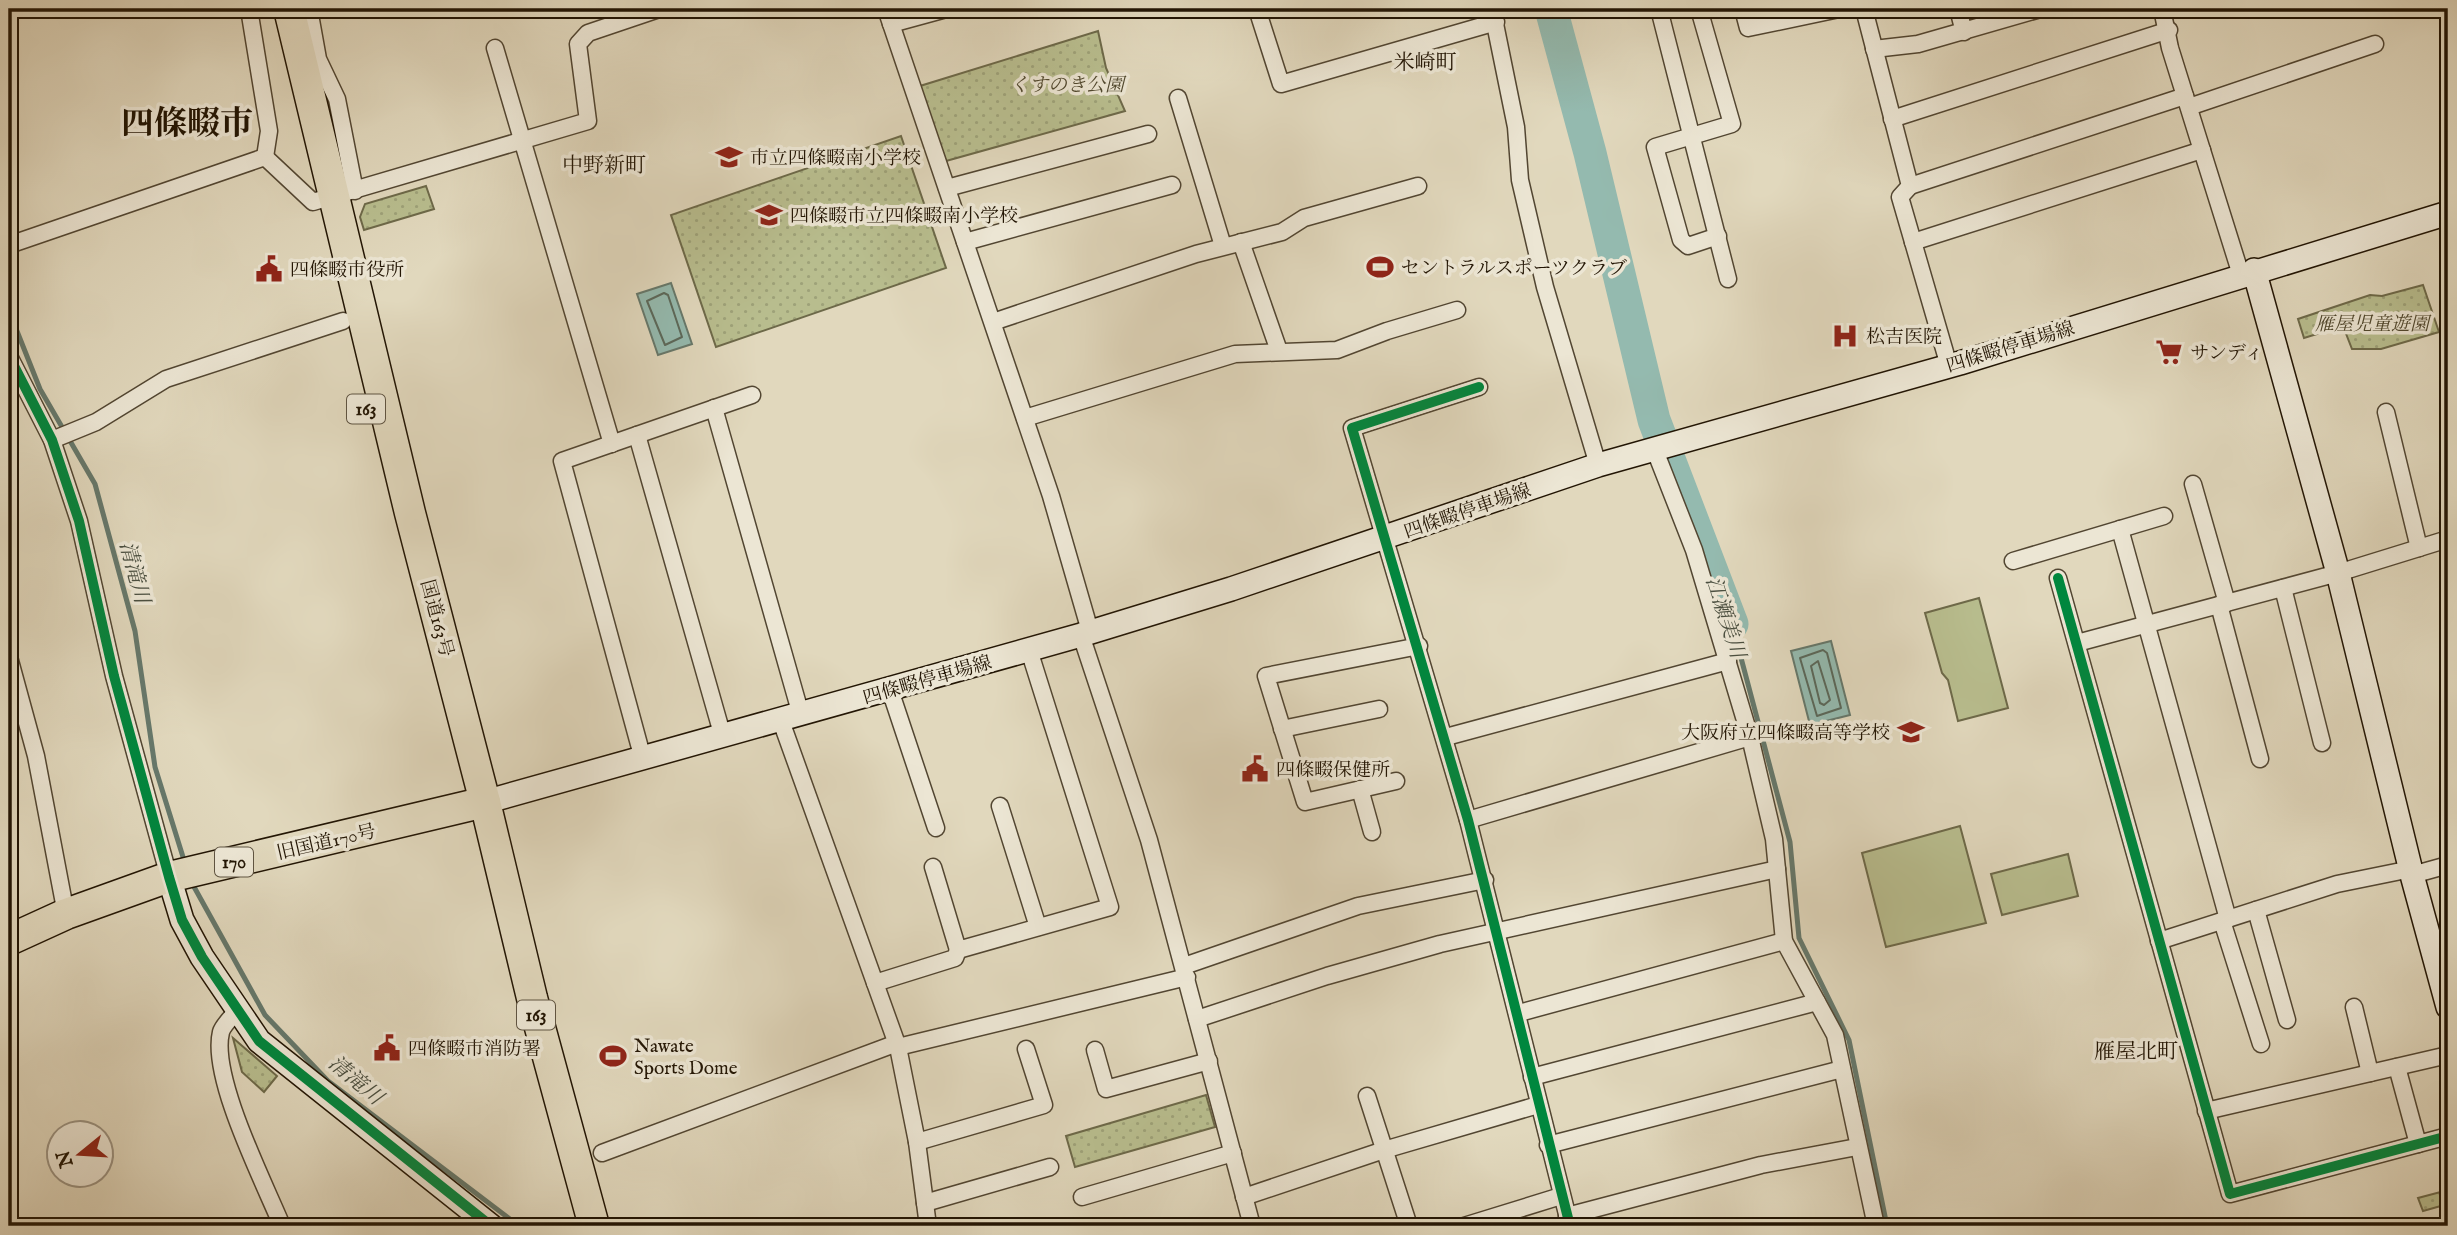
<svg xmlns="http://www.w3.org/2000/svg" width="2457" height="1235" viewBox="0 0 2457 1235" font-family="'IM FELL English','Noto Serif JP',serif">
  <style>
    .green { fill: url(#green-dots); stroke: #6d6949; stroke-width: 2 }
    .pitch { fill: #b8bd8e; stroke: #6d6949; stroke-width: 2 }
    .water { fill: #94baaf; stroke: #66786b; stroke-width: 2 }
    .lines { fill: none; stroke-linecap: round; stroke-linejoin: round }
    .shore { stroke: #5b685a; stroke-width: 2 }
    .stream { stroke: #66786b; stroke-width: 5 }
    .river { stroke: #94baaf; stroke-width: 33 }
    .street-casing { stroke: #524632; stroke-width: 19 }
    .secondary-casing { stroke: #221504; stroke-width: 26 }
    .highway-casing { stroke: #221504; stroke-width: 33 }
    .street { stroke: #ece6d4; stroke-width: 16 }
    .secondary { stroke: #ece6d4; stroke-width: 23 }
    .highway { stroke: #e1d8bd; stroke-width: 30 }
    .cycleway-casing { stroke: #ece6d4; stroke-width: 15 }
    .cycleway { stroke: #00873e; stroke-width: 10 }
    .labels { text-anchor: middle; stroke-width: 7; stroke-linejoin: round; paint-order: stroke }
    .shield { fill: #ece6d4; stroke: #5f5442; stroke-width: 2 }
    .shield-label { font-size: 18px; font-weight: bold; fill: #221504 }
    .park-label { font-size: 19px; font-style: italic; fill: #4f472d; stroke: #ece6d4 }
    .poi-label { font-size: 19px; fill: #221504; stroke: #ece6d4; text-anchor: start }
    .street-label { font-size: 19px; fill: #221504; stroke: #ece6d4 }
    .neighbourhood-label { font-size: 21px; fill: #221504; stroke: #ece6d4 }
    .water-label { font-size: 21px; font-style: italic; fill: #4a4f40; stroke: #ece6d4 }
    .town-label { font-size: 33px; font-weight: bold; fill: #221504; stroke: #ece6d4 }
  </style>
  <defs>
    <pattern id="green-dots" width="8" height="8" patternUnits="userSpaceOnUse" patternTransform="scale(1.75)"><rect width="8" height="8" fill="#b8bd8e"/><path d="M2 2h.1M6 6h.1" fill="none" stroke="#9ea279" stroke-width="1.8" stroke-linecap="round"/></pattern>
  </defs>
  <rect width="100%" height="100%" fill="#e1d8bd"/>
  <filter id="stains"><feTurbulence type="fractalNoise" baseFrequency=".00286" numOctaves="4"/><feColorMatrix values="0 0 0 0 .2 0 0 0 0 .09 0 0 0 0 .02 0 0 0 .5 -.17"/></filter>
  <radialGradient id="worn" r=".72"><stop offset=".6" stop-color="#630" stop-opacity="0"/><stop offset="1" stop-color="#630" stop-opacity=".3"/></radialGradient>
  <g class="green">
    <polygon points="1098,31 1106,68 1125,111 946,161 920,86"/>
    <polygon points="901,136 946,268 716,347 671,215"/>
    <polygon points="426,186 434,209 364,230 360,217 365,204"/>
    <polygon points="2423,285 2439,332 2381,349 2352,349 2343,326 2304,338 2298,319 2370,295 2382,296"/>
    <polygon points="233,1038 277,1076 264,1092 242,1072"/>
    <polygon points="1206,1095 1215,1127 1075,1167 1066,1136"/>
    <polygon points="2448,1190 2448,1204 2423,1211 2418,1198"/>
  </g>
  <g class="pitch">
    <polygon points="1979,598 2008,708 1958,721 1948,680 1942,673 1925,613"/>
    <polygon points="1960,826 1986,923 1886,947 1862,853"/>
    <polygon points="2068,854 2078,896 2002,915 1991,874"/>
  </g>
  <g class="water">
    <polygon points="671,283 692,344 658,355 637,294"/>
    <polygon points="1831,641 1850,715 1810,725 1791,651"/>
  </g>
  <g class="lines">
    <g class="shore">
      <polygon points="664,293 668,295 682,337 665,345 647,301"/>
      <polygon points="1823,650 1827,653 1841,708 1817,716 1800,658"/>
      <polygon points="1818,661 1830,700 1824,705 1820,703 1811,666"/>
    </g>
    <g class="stream">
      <polyline points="9,311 40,389 95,484 135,631 155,767 183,857"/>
      <polyline points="1732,624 1790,842 1799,938 1849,1040 1887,1226"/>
      <polyline points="193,885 265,1015 328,1081 519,1226"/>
    </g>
    <polyline class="river" points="1551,9 1590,153 1654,420 1732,624"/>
    <g class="street-casing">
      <g id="street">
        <polyline points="249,9 269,131 265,157"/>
        <polyline points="309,9 318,59 337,99 355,191"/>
        <polyline points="886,9 1051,496 1090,631"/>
        <polyline points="1257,9 1281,84 1496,22"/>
        <polyline points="1492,9 1516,127 1520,180 1545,287 1598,465"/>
        <polyline points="1659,9 1728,279"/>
        <polyline points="1699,9 1732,124 1655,147 1681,240 1688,246 1718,236"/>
        <polyline points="1743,9 1748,28 1839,9"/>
        <polyline points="1864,9 1910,186 1900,197 1949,366"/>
        <polyline points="1958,9 1964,32"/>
        <polyline points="2162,9 2170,48 2241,275"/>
        <polyline points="891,24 946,9"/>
        <polyline points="495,48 612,444"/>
        <polyline points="1874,49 1918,44 2040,9"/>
        <polyline points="1178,98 1223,246"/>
        <polyline points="2189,107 2375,44"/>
        <polyline points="1892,119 2169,30"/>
        <polyline points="1910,186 2185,96"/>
        <polyline points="947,188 1148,134"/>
        <polyline points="965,242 1172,185"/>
        <polyline points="1241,242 1279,351"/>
        <polyline points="1913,242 2202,150"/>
        <polyline points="9,245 265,157 313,202 588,121 578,44 588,33 659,9"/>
        <polyline points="993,322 1196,254 1282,232 1304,218 1418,186"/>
        <polyline points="9,356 52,440 79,521 114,676 169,877"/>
        <polyline points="1479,387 1352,428 1468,820 1570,1226"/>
        <polyline points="714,408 801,715"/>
        <polyline points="2386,412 2419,548"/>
        <polyline points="1025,418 1235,354 1337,350 1387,331 1457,310"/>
        <polyline points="637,435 723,737"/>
        <polyline points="52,440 96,422 166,379 343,321"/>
        <polyline points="1654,448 1694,550 1750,737 1774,839 1784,941 1835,1035 1876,1226"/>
        <polyline points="2193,484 2227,603"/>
        <polyline points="2120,529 2228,919"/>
        <polyline points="2013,561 2164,516"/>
        <polyline points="2058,578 2230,1194 2448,1136"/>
        <polyline points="2283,588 2322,743"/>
        <polyline points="2219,605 2260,759"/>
        <polyline points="1081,635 1149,840 1252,1226"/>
        <polyline points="2077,643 2338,573 2448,539"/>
        <polyline points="9,657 36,756 66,914"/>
        <polyline points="890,690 936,828"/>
        <polyline points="781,721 898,1047 917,1142 928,1226"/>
        <polyline points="1282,729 1379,709"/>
        <polyline points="1446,737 1728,661"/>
        <polyline points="643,759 562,461 752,395"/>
        <polyline points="1396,781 1305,802 1266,676 1419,646"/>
        <polyline points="1360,789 1372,832"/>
        <polyline points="1000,806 1038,927"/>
        <polyline points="1468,820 1750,737"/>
        <polyline points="933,867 958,950 1110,907 1029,650"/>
        <polyline points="2412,875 2448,865"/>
        <polyline points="2256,910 2287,1020"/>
        <polyline points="2222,921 2261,1044"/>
        <polyline points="2159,941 2337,884 2411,869"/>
        <polyline points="1184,966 1358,906 1485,880"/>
        <polyline points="875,983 955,958 958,950"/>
        <polyline points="2354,1007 2370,1073"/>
        <path d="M237,1011C232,1017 223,1025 221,1032C210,1077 264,1182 282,1226"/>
        <polyline points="1519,1013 1784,941"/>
        <polyline points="1197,1019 1327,976 1440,944 1777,869"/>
        <polyline points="898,1047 1187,977"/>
        <polyline points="1095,1050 1106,1089 1209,1061"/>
        <polyline points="2397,1067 2418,1144"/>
        <polyline points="1532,1077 1817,1002"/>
        <polyline points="1367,1096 1409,1226"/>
        <polyline points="2206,1111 2448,1055"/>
        <polyline points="917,1142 1044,1105 1026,1049"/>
        <polyline points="1548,1145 1842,1069"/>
        <polyline points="602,1153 897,1043"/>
        <polyline points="1082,1197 1233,1153"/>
        <polyline points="1244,1197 1384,1150 1538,1105"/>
        <polyline points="925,1203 1050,1167"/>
        <polyline points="1567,1216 1761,1165 1857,1147"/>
        <polyline points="1464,1226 1561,1196"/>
      </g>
    </g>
    <g class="secondary-casing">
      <g id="secondary">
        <polyline points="2254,270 2338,573 2412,875 2448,1007"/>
        <polyline points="485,802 1081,635 1231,589 1598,465 1960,363 2448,213"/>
        <polyline points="169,877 182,920 202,957 259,1041 491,1226"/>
      </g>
    </g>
    <g class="highway-casing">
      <g id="highway">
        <polyline points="289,9 410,513 485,802 532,998 594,1226"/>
        <polyline points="9,940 66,914 169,877 485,802"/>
      </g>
    </g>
    <use href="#street" class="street"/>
    <use href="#secondary" class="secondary"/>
    <use href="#highway" class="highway"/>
    <g class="cycleway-casing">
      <g id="cycleway">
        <polyline points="9,356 52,440 79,521 114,676 169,877 182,920 202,957 259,1041 491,1226"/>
        <polyline points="1479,387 1352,428 1468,820 1570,1226"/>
        <polyline points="2058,578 2230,1194 2448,1136"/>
      </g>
    </g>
    <use href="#cycleway" class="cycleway"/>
  </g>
  <defs>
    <g id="school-bare" transform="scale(2.1)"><path d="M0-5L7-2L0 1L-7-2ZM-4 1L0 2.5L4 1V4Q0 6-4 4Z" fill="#8f2418" stroke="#ece6d4" stroke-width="2.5" paint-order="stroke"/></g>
    <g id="stadium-bare" transform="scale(2.1)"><path d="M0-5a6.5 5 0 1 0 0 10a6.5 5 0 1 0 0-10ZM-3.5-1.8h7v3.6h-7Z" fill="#8f2418" stroke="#ece6d4" stroke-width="2.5" paint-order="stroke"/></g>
    <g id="civic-bare" transform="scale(2.1)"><path d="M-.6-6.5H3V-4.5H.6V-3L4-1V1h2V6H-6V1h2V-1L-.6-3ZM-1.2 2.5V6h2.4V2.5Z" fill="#8f2418" stroke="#ece6d4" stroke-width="2.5" paint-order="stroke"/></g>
    <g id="hospital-bare" transform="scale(2.1)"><path d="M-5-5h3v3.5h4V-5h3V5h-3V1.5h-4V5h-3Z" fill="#8f2418" stroke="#ece6d4" stroke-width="2.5" paint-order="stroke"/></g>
    <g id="supermarket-bare" transform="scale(2.1)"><path d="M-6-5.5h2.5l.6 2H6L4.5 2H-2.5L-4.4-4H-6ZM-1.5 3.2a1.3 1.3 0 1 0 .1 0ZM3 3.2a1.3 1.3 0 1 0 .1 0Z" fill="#8f2418" stroke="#ece6d4" stroke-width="2.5" paint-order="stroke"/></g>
  </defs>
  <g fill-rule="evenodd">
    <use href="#school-bare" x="729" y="157"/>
    <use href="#school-bare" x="769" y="215"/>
    <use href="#stadium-bare" x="1380" y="267"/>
    <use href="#civic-bare" x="269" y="269"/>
    <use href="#hospital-bare" x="1845" y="336"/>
    <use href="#supermarket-bare" x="2169" y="352"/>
    <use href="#school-bare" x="1911" y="732"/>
    <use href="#civic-bare" x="1255" y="769"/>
    <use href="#civic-bare" x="387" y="1048"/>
    <use href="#stadium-bare" x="613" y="1056"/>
  </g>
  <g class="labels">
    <g class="shield">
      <rect x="347" y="394.5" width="38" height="29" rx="5"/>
      <rect x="215" y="847.5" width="38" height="29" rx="5"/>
      <rect x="517" y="1000.5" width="38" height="29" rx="5"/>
    </g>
    <g class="shield-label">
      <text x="366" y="415">163</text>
      <text x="234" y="868">170</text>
      <text x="536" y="1021">163</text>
    </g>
    <g class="park-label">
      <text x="1067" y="91">くすのき公園</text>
      <text x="2372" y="330">雁屋児童遊園</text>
    </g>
    <g class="poi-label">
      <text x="750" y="164">市立四條畷南小学校</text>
      <text x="790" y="222">四條畷市立四條畷南小学校</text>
      <text x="1401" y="274">セントラルスポーツクラブ</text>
      <text x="290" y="276">四條畷市役所</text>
      <text x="1866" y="343">松吉医院</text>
      <text x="2190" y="359">サンディ</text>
      <text x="1890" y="739" text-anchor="end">大阪府立四條畷高等学校</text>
      <text x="1276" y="776">四條畷保健所</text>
      <text x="634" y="1052">Nawate<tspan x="634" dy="22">Sports Dome</tspan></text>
      <text x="408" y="1055">四條畷市消防署</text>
    </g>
    <g class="street-label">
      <text transform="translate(2010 346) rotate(-17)" y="7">四條畷停車場線</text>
      <text transform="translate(1467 510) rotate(-19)" y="7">四條畷停車場線</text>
      <text transform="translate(438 618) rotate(75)" y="7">国道163号</text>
      <text transform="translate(927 679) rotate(-16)" y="7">四條畷停車場線</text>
      <text transform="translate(326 841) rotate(-13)" y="7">旧国道170号</text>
    </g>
    <g class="neighbourhood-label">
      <text x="1425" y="69">米崎町</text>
      <text x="604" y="172">中野新町</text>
      <text x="2136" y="1058">雁屋北町</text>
    </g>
    <g class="water-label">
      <text transform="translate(135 572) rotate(75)" y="7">清滝川</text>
      <text transform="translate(1726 617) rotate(72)" y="7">江瀬美川</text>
      <text transform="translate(356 1080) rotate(40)" y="7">清滝川</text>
    </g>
    <g class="town-label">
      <text x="187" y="134">四條畷市</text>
    </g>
  </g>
  <rect width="2457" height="1235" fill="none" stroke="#e1d8bd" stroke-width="35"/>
  <rect x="10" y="10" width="2436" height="1214" fill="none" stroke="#221504" stroke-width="3.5"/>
  <rect x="18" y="18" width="2422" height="1200" fill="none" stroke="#221504" stroke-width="2"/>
  <g transform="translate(80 1154) rotate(252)"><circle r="33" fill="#ece6d4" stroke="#9b9281" stroke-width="2"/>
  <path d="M0-5L12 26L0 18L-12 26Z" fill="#8f2418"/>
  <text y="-10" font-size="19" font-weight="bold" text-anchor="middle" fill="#221504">N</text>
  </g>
  <rect width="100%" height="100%" filter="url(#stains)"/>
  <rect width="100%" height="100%" fill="url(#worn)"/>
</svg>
